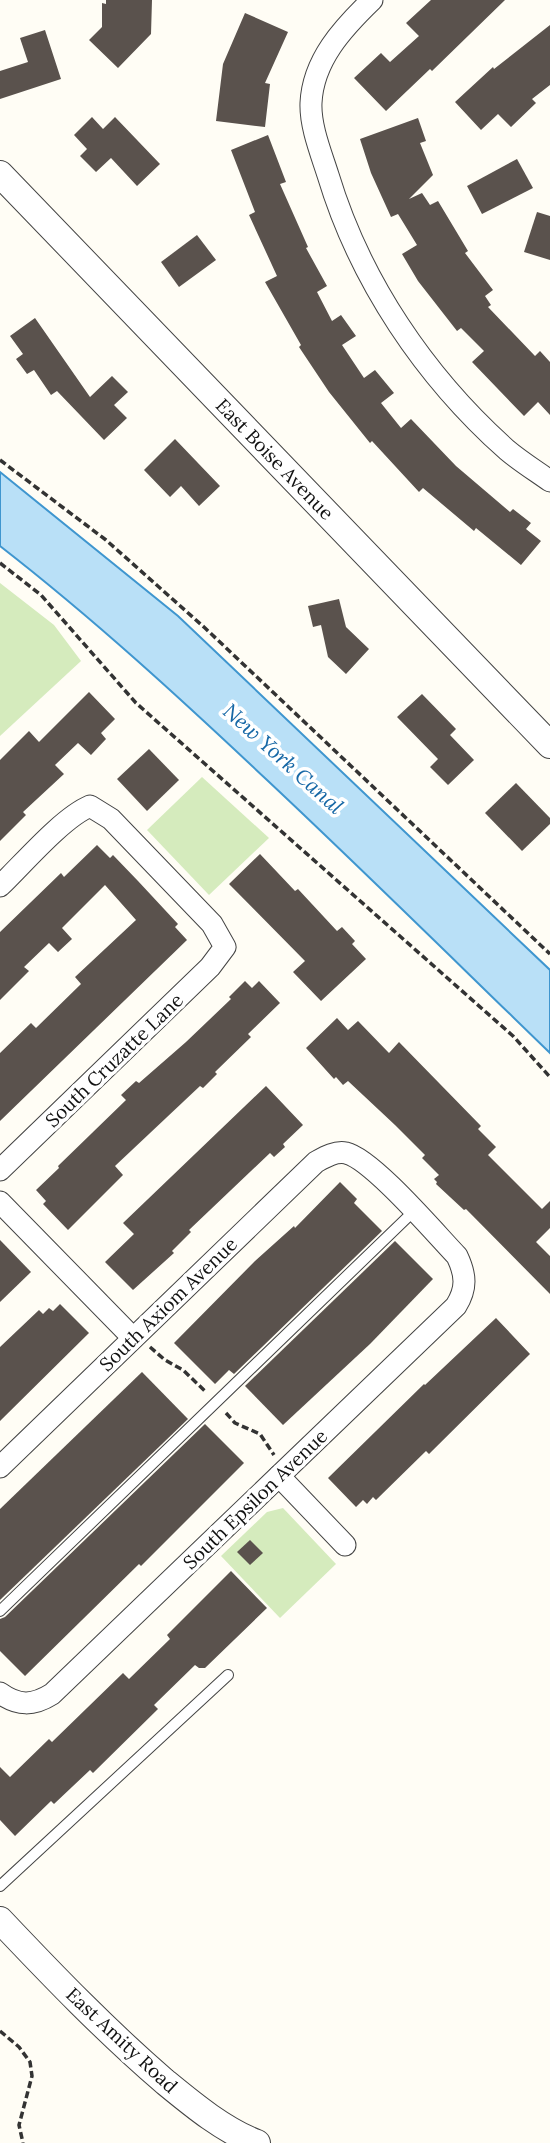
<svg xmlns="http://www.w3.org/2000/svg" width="550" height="2143" viewBox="0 0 550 2143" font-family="Lora,serif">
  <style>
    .green { fill: #d5ebbd }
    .water { fill: #b9e0f7; stroke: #3f96cf; stroke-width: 2 }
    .building { fill: #5a524d }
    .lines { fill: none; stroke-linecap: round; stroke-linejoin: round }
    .service-casing { stroke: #444; stroke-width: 12 }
    .minor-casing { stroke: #444; stroke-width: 23 }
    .tertiary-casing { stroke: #444; stroke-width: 28 }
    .path { stroke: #333; stroke-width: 3.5; stroke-dasharray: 7 3.5; stroke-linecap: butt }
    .service { stroke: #fff; stroke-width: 10 }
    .minor { stroke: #fff; stroke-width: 21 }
    .tertiary { stroke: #fff; stroke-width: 26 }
    .labels { text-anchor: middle; stroke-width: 7; stroke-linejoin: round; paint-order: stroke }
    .street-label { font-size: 19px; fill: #111; stroke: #fff }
    .water-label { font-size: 21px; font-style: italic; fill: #1768a6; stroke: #fff }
  </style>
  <rect width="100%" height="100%" fill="#fffdf5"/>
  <g class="green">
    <polygon points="0,583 54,625 81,661 0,736"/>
    <polygon points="202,777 269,838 209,895 147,830"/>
    <polygon points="283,1508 336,1564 280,1618 221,1556 267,1512"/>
  </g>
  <path class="water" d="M0,472L178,616L550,970V1053C456,962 363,870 267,780C181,699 94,619 0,546Z"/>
  <g class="building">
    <polygon points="106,0 152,0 151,34 118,68 89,40 102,27 102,3 106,4"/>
    <polygon points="431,0 505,0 432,71 430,69 386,111 354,78 381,53 390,62 419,36 406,23"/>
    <polygon points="245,13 288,32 265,83 270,84 265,127 216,121 223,64"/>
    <polygon points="550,25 550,85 532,99 536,103 511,127 498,114 481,130 455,102 493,67 494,69"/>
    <polygon points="45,30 61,79 0,99 0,71 28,62 20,38"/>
    <polygon points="92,117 103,129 115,117 160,164 137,186 111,158 96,172 80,156 87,149 74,135"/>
    <polygon points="418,118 426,141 420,143 433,175 409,199 422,193 430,205 438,201 468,251 465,253 493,290 485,296 491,305 488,307 535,356 540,351 550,362 550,415 538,402 524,416 472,362 484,351 461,328 457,331 418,281 402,254 417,245 398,214 391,217 371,173 360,139"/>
    <polygon points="268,135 286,182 280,184 308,247 306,248 327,286 317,292 332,321 341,315 356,336 342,345 364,378 375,370 394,393 381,403 401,428 411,419 456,466 510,512 513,509 531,523 526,529 541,541 521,565 476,528 474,531 423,488 419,492 372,441 370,443 329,392 299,347 301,345 265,282 277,276 249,215 255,212 231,150"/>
    <polygon points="517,159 533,188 482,214 467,186"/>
    <polygon points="537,212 550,216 550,260 524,252"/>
    <polygon points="197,235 216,260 179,287 161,262"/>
    <polygon points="35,318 90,397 112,376 128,392 114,405 127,418 104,440 57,391 51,395 34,370 27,374 16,359 23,354 10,336"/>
    <polygon points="175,439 220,486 199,506 181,486 170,497 144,470"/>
    <polygon points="339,599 346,627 369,649 346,674 328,657 321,625 313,627 308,606"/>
    <polygon points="89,692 115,719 101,733 106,739 91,755 78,743 55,765 64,774 23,812 26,815 0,841 0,760 29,731 39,742"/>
    <polygon points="422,694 456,729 450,735 474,760 448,785 430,767 438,759 397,717"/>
    <polygon points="149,749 179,780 147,811 117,779"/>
    <polygon points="516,783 550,818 550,824 522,851 485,813"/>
    <polygon points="97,845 110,858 113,855 138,881 178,924 175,927 187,940 0,1121 0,1053 31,1023 36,1028 81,984 75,977 136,920 105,885 62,928 72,939 58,952 49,943 24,967 29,971 0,1000 0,932 61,873 64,877"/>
    <polygon points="260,854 295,891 298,889 337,931 342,927 355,941 352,944 366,959 321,1001 293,972 305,961 229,884"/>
    <polygon points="245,981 252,988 259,981 280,1003 248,1034 251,1037 215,1072 217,1074 203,1088 200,1086 115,1166 123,1175 68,1230 43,1204 46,1201 36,1190 59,1168 58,1166 126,1100 121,1095 136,1081 139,1083 186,1042 231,999 229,997"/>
    <polygon points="337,1018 348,1030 358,1021 389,1053 399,1042 481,1126 478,1129 496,1147 488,1155 542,1209 550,1201 550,1228 536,1242 550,1256 550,1294 466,1209 464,1210 436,1184 437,1182 434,1179 439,1175 422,1158 425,1155 395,1125 348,1081 343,1085 336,1077 334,1079 306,1048"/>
    <polygon points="266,1086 303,1125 283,1144 285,1147 274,1157 270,1153 189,1230 191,1232 172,1251 174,1253 133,1290 105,1262 134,1234 123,1223"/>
    <polygon points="340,1182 357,1199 354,1203 382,1231 234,1374 229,1370 215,1384 174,1343 255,1261 294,1226 295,1228"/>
    <polygon points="0,1240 31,1272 0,1302"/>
    <polygon points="395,1241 433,1279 370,1344 283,1425 245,1386"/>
    <polygon points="60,1304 89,1333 0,1421 0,1347 39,1310 43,1314 49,1308 53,1311"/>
    <polygon points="496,1318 530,1354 429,1454 426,1451 376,1500 373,1497 367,1504 363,1500 356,1507 328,1478 424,1384 425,1385"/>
    <polygon points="142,1372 188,1419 0,1600 0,1509"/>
    <polygon points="205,1424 244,1463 141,1566 139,1564 25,1676 0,1651 0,1619 5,1617"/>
    <polygon points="250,1540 263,1553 250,1565 237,1552"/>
    <polygon points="231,1571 267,1608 205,1668 199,1668 195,1665 154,1705 158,1709 93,1773 90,1770 54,1804 51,1801 15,1836 0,1820 0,1767 10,1777 49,1739 52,1742 123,1673 129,1679 170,1639 167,1635"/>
  </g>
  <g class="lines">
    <g class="service-casing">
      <g id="service">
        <polyline points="0,1611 414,1211"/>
        <polyline points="0,1886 228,1675"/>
      </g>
    </g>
    <g class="minor-casing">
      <g id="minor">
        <path d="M372,0C343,28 313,60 311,103C310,126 321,153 328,175C360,281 425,377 507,450C520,461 536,471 550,481"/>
        <path d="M0,886C23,864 62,818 90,806L111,819L212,924L225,947L210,967L0,1170"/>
        <polyline points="0,1202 133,1338"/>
        <path d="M0,1467L316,1162C325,1157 335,1151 346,1153C372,1159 435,1233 457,1256C466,1275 467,1288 456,1306L52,1694C33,1706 18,1706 0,1693"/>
        <polyline points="279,1476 345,1545"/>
      </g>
    </g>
    <g class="tertiary-casing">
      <g id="tertiary">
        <polyline points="0,174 550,745"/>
        <path d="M0,1920C53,1976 106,2031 164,2081C192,2104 223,2130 257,2143"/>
      </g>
    </g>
    <g class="path">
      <polyline points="0,460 106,540 205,628 550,954"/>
      <polyline points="0,563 41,595 136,703 513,1036 550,1077"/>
      <polyline points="150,1347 165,1360 183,1370 206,1392"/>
      <polyline points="226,1413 235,1423 260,1434 274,1455"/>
      <polyline points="0,2031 19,2047 30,2062 32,2076 19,2125 23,2143"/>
    </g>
    <use href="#service" class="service"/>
    <use href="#minor" class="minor"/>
    <use href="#tertiary" class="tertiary"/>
  </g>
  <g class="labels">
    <g class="street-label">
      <text transform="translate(275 459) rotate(46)" y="7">East Boise Avenue</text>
      <text transform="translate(114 1060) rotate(-44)" y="7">South Cruzatte Lane</text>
      <text transform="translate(168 1304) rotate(-44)" y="7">South Axiom Avenue</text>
      <text transform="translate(255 1499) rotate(-44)" y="7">South Epsilon Avenue</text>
      <text transform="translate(122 2040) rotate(43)" y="7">East Amity Road</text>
    </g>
    <g class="water-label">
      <text transform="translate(283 759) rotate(42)" y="7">New York Canal</text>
    </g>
  </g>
</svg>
